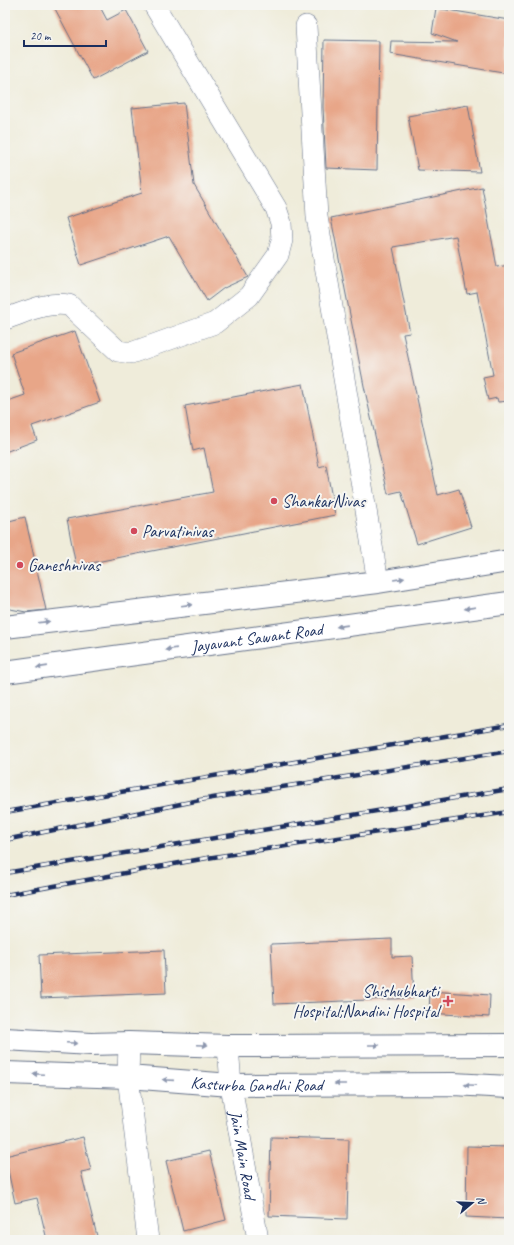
<svg xmlns="http://www.w3.org/2000/svg" width="514" height="1245" viewBox="0 0 514 1245" font-family="Caveat,sans-serif">
  <style>
    .building { fill: #e8a688 }
    .lines { fill: none; stroke-linecap: round; stroke-linejoin: round }
    .minor-casing { stroke: #657189; stroke-width: 22 }
    .tertiary-casing { stroke: #657189; stroke-width: 24 }
    .secondary-casing { stroke: #657189; stroke-width: 24 }
    .minor { stroke: #fff; stroke-width: 21 }
    .tertiary { stroke: #fff; stroke-width: 22 }
    .secondary { stroke: #fff; stroke-width: 22 }
    .rail-casing { stroke: #1b2f5e; stroke-width: 4.5 }
    .rail { stroke: #f6f6f2; stroke-width: 3; stroke-dasharray: 9; stroke-linecap: butt }
    .oneway { fill: #8d97ae }
    .poi-dot { fill: #d1495b; stroke: #f6f6f2; stroke-width: 1.5 }
    .labels { text-anchor: middle; stroke-width: 4; stroke-linejoin: round; paint-order: stroke }
    .poi-label { font-size: 17px; fill: #1b2f5e; stroke: #f6f6f2; text-anchor: start }
    .street-label { font-size: 17px; fill: #1b2f5e; stroke: #f6f6f2 }
  </style>
  <rect width="100%" height="100%" fill="#f6f6f2"/>
  <filter id="ink" filterUnits="userSpaceOnUse"><feTurbulence type="fractalNoise" baseFrequency=".025" numOctaves="2"/><feDisplacementMap in="SourceGraphic" scale="8" xChannelSelector="R" yChannelSelector="G"/><feConvolveMatrix kernelMatrix="1 2 1 2 8 2 1 2 1" color-interpolation-filters="sRGB"/></filter>
  <filter id="wash" filterUnits="userSpaceOnUse"><feTurbulence type="fractalNoise" baseFrequency=".012" numOctaves="4" result="noise"/><feDisplacementMap in="SourceGraphic" scale="16" xChannelSelector="R" yChannelSelector="G"/><feGaussianBlur stdDeviation="0.9" result="paint"/><feColorMatrix in="noise" values="0 0 0 0 0 0 0 0 0 0 0 0 0 0 0 0 0 1.4 0 .05"/><feComposite in="paint" operator="in"/></filter>
  <g filter="url(#wash)">
    <rect width="100%" height="100%" fill="#efecda"/>
    <g id="blocks">
      <g class="building">
        <polygon points="53,5 99,5 107,20 126,10 148,51 93,80"/>
        <polygon points="436,8 509,20 509,74 390,54 391,41 457,42 432,33"/>
        <polygon points="324,40 379,41 377,170 326,168 323,107"/>
        <polygon points="184,103 194,185 248,277 224,288 207,301 169,236 81,265 66,218 142,193 132,108"/>
        <polygon points="468,105 480,172 418,170 408,116"/>
        <polygon points="482,187 497,267 509,265 509,401 498,402 497,398 488,400 483,377 493,375 477,292 467,294 456,236 393,247 410,333 403,334 438,495 459,489 471,527 417,544 401,491 388,494 364,386 331,218"/>
        <polygon points="75,331 100,402 32,426 37,440 5,452 5,402 25,395 11,353"/>
        <polygon points="303,384 319,467 326,465 335,515 76,566 67,519 213,492 204,448 193,451 185,406"/>
        <polygon points="25,517 46,610 26,612 5,608 5,522"/>
        <polygon points="392,939 392,957 412,956 414,998 274,1004 271,944"/>
        <polygon points="164,950 166,993 41,998 39,955"/>
        <polygon points="430,991 490,995 489,1017 429,1013"/>
        <polygon points="83,1137 91,1170 81,1172 98,1240 47,1240 37,1198 15,1203 5,1156"/>
        <polygon points="271,1137 349,1139 347,1219 269,1216"/>
        <polygon points="467,1146 509,1147 509,1219 466,1217"/>
        <polygon points="209,1151 226,1220 183,1231 166,1161"/>
      </g>
    </g>
  </g>
  <g filter="url(#ink)">
    <use href="#blocks" fill-opacity="0" stroke="#657189" stroke-width="1"/>
    <g class="lines">
      <g class="minor-casing">
        <g id="minor">
          <polyline points="306,26 317,217 378,582"/>
          <path d="M5,319C26,312 47,301 69,305L118,351L131,353L215,323L249,296L278,255L282,240L281,223L276,208L154,5"/>
          <polyline points="129,1043 128,1077 148,1240"/>
          <path id="s1" d="M228,1046L231,1085L258,1240"/>
        </g>
      </g>
      <g class="tertiary-casing">
        <g id="tertiary">
          <polyline points="5,627 378,582 509,561"/>
          <path id="s2" d="M5,672L509,603"/>
        </g>
      </g>
      <g class="secondary-casing">
        <g id="secondary">
          <polyline points="5,1039 91,1044 129,1043 228,1046 509,1045"/>
          <path id="s3" d="M5,1073L128,1077L231,1085L453,1084L509,1087"/>
        </g>
      </g>
      <use href="#minor" class="minor"/>
      <use href="#tertiary" class="tertiary"/>
      <use href="#secondary" class="secondary"/>
      <g class="rail-casing">
        <g id="rail">
          <polyline points="5,812 509,725"/>
          <polyline points="5,840 200,800 509,751"/>
          <polyline points="5,873 509,789"/>
          <polyline points="5,895 207,858 509,812"/>
        </g>
      </g>
      <use href="#rail" class="rail"/>
    </g>
    <defs><path id="oneway-solid" d="M-6-.8H1V-3.2L6.5 0L1 3.2V.8H-6Z"/></defs>
    <g class="oneway">
      <use href="#oneway-solid" transform="translate(399 579) rotate(-9)"/>
      <use href="#oneway-solid" transform="translate(187 605) rotate(-7)"/>
      <use href="#oneway-solid" transform="translate(470 608) rotate(172)"/>
      <use href="#oneway-solid" transform="translate(44 622) rotate(-7)"/>
      <use href="#oneway-solid" transform="translate(342 626) rotate(172)"/>
      <use href="#oneway-solid" transform="translate(171 649) rotate(172)"/>
      <use href="#oneway-solid" transform="translate(42 667) rotate(172)"/>
      <use href="#oneway-solid" transform="translate(72 1043) rotate(3)"/>
      <use href="#oneway-solid" transform="translate(202 1045) rotate(2)"/>
      <use href="#oneway-solid" transform="translate(374 1045)"/>
      <use href="#oneway-solid" transform="translate(38 1074) rotate(-178)"/>
      <use href="#oneway-solid" transform="translate(168 1080) rotate(-176)"/>
      <use href="#oneway-solid" transform="translate(340 1084) rotate(180)"/>
      <use href="#oneway-solid" transform="translate(470 1085) rotate(-177)"/>
    </g>
  </g>
  <g class="poi-dot">
    <circle cx="274" cy="501" r="4"/>
    <circle cx="134" cy="531" r="4"/>
    <circle cx="20" cy="565" r="4"/>
    <path d="M446 995h4v4h4v4h-4v4h-4v-4h-4v-4h4z"/>
  </g>
  <g class="labels">
    <g class="poi-label">
      <text x="282" y="507">ShankarNivas</text>
      <text x="142" y="537">Parvatinivas</text>
      <text x="28" y="571">Ganeshnivas</text>
      <text x="439" y="997" text-anchor="end">Shishubharti<tspan x="439" dy="20">Hospital;Nandini Hospital</tspan></text>
    </g>
    <g class="street-label">
      <text dy="6" stroke="none"><textPath href="#s2" startOffset="254">Jayavant Sawant Road</textPath></text>
      <text dy="6" stroke="none"><textPath href="#s3" startOffset="252">Kasturba Gandhi Road</textPath></text>
      <text dy="6" stroke="none"><textPath href="#s1" startOffset="110">Jain Main Road</textPath></text>
    </g>
  </g>
  <rect width="514" height="1245" fill="none" stroke="#f6f6f2" stroke-width="20"/>
  <g transform="translate(472 1203) rotate(71)" stroke="#f6f6f2" stroke-width="3" paint-order="stroke">
  <path d="M0-3L7 15L0 10L-7 15Z" fill="#1b2f5e"/>
  <text y="-6" font-size="11" font-weight="bold" text-anchor="middle" fill="#1b2f5e">N</text>
  </g>
  <path d="M24 40v6h82v-6" fill="none" stroke="#1b2f5e" stroke-width="2"/>
  <text x="30" y="40" font-size="12" fill="#1b2f5e" stroke="#f6f6f2" stroke-width="3" paint-order="stroke">20 m</text>
</svg>
